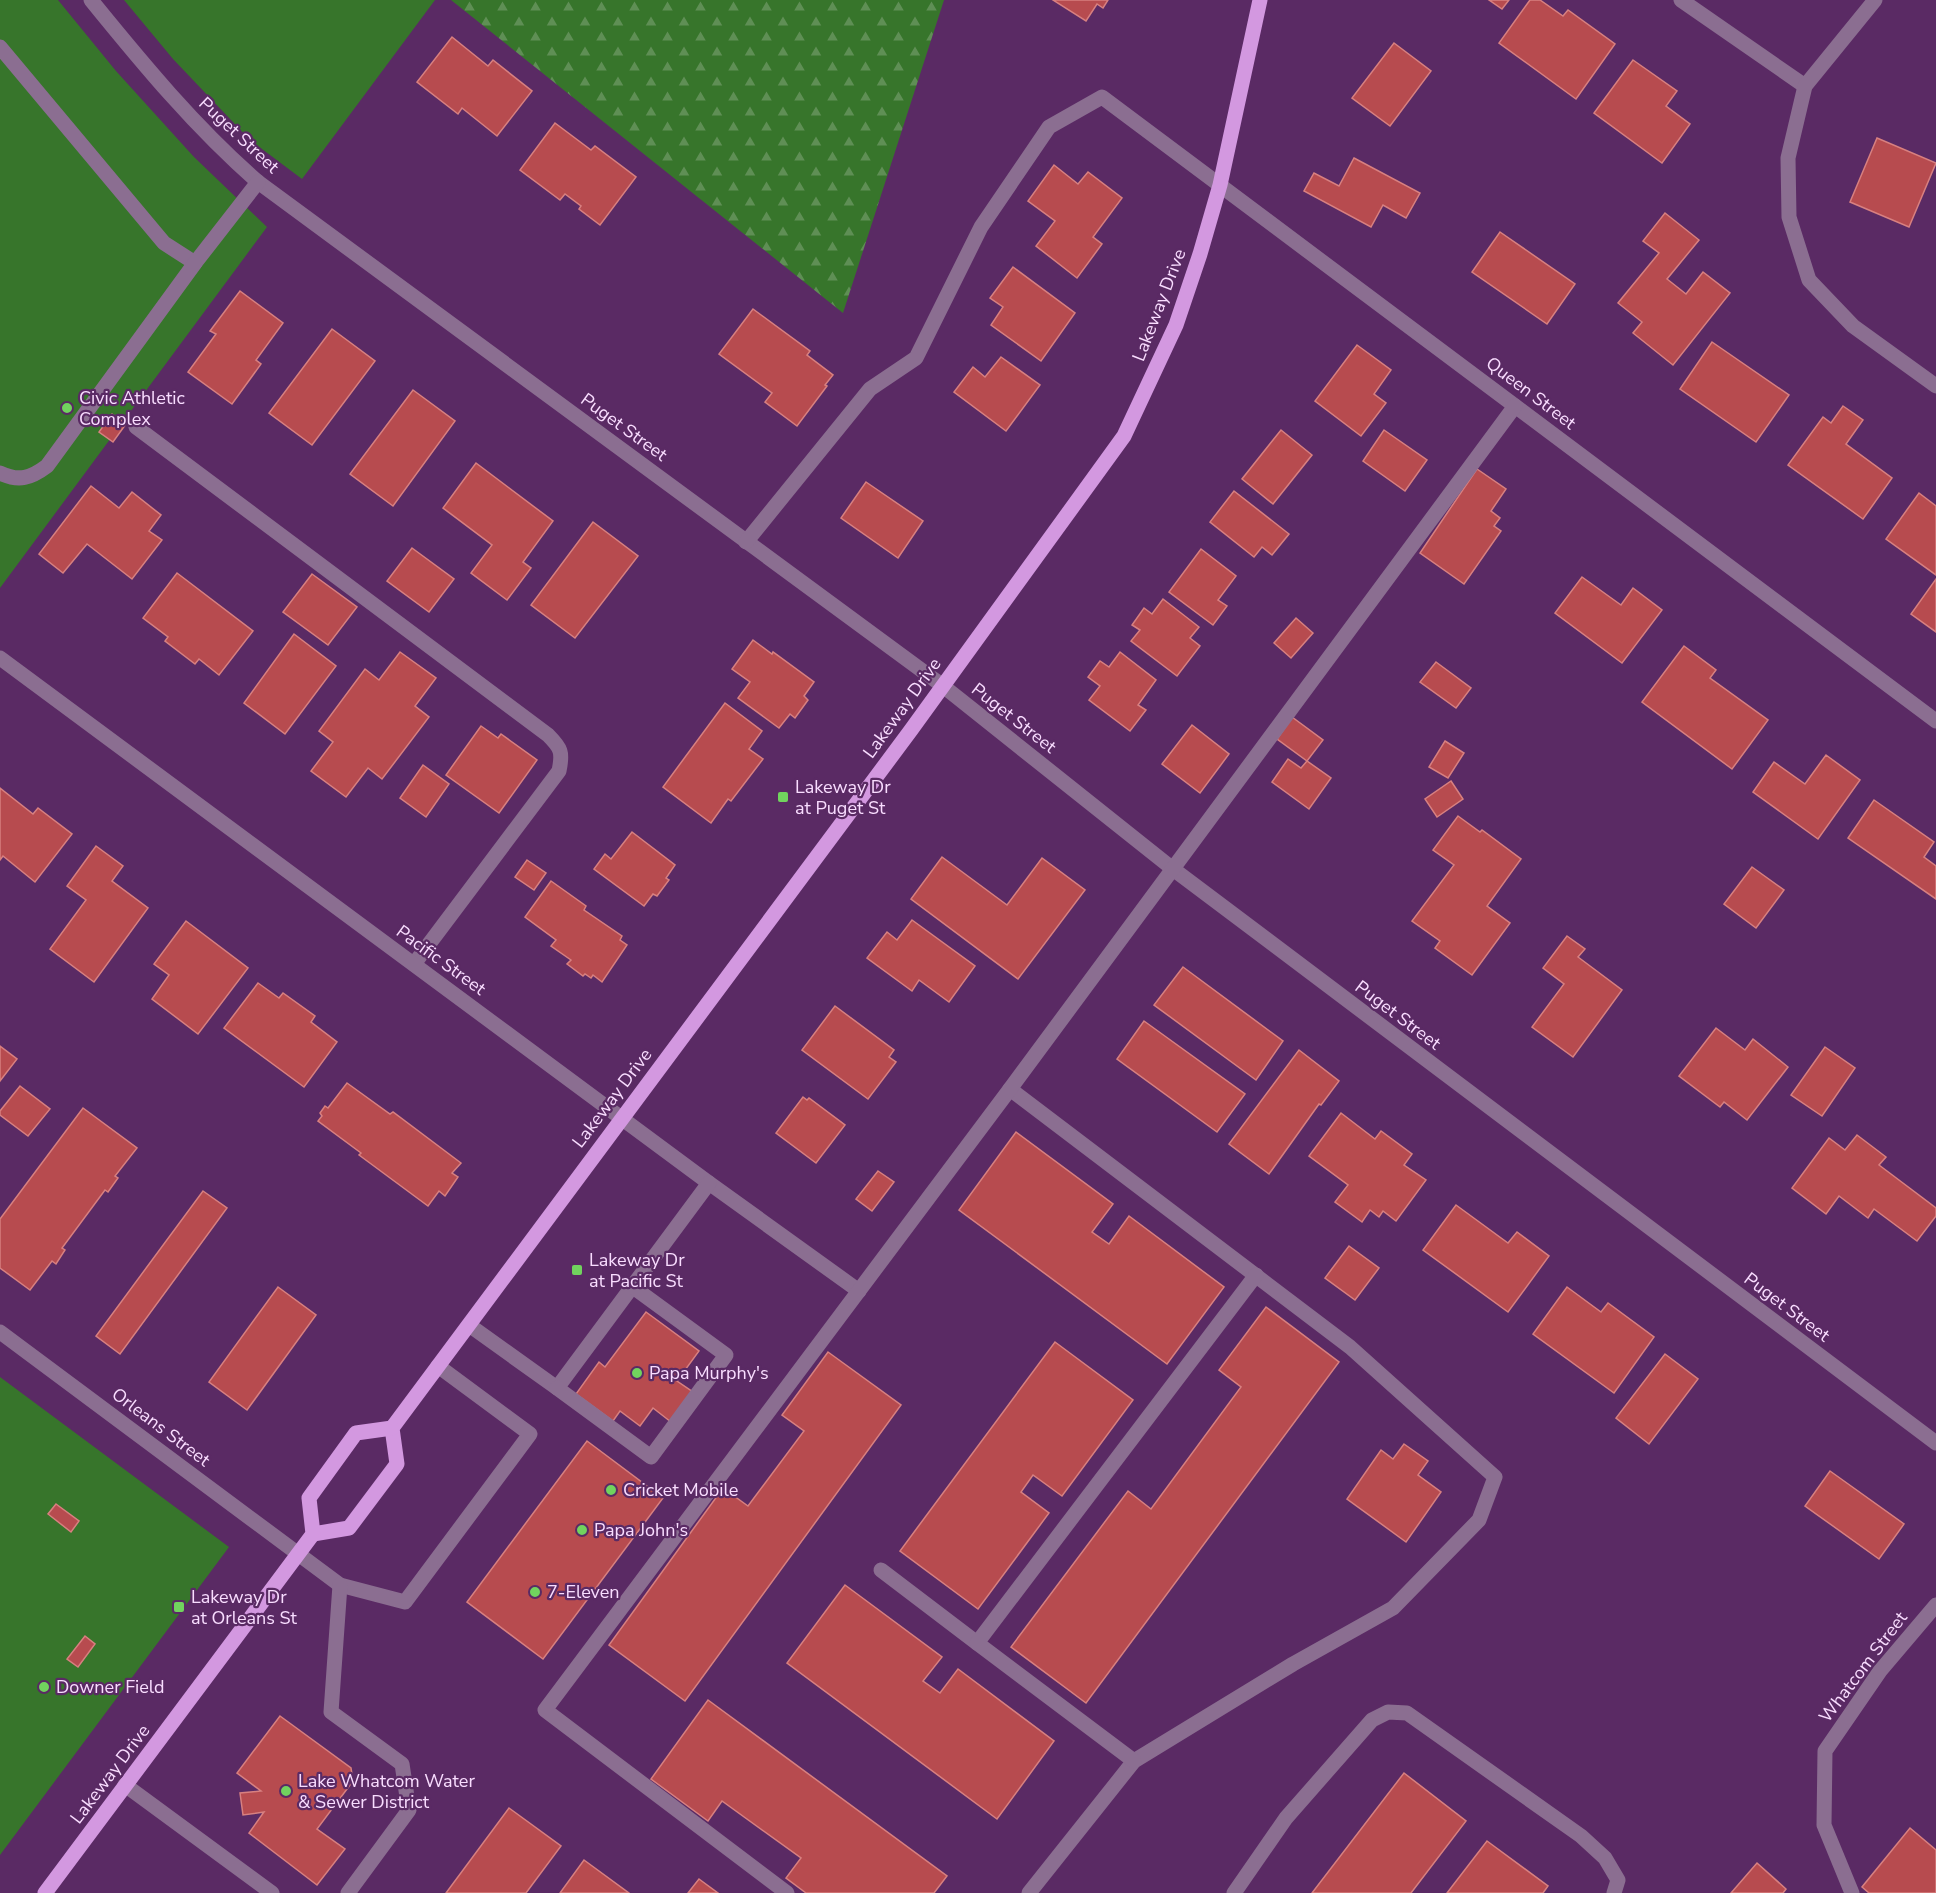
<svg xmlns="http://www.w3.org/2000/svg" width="1936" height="1893" viewBox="0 0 1936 1893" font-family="'Nunito Sans',sans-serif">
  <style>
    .forest { fill: url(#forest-firs) }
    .garden { fill: #37752b }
    .building { fill: #b74b4f; stroke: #d88080; stroke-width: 1.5 }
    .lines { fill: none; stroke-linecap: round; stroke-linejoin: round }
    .minor { stroke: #8b6e91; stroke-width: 15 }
    .major { stroke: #d398e0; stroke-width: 15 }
    .poi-dot { fill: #71d35e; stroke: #5a2a64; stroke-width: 2 }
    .labels { text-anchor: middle; stroke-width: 4.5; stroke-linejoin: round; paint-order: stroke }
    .street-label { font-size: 18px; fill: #f9ddff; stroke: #5a2a64 }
    .poi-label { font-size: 18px; fill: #f9ddff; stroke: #5a2a64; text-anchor: start }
  </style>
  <defs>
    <pattern id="forest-firs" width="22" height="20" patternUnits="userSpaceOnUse" patternTransform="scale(1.5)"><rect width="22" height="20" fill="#37752b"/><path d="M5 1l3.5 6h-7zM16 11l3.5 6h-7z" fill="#5f8f55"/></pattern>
  </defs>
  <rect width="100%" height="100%" fill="#5a2a64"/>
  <polygon class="forest" points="451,0 944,0 843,313"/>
  <g class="garden">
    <polygon points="0,0 58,0 116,71 194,157 267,227 0,588"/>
    <polygon points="124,0 435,0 302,179 250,140 173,59"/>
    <polygon points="0,1377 229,1547 0,1855"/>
  </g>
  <g class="building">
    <polygon points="1053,0 1108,0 1103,8 1097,4 1086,21"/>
    <polygon points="1489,0 1509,0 1502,9"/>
    <polygon points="1530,0 1540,0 1563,16 1568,10 1615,44 1576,99 1499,43"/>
    <polygon points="452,37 488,66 493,60 532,91 497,136 462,108 458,114 417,82"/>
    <polygon points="1394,43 1431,71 1390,126 1352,98"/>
    <polygon points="1633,60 1677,91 1666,106 1690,124 1662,163 1594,113"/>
    <polygon points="555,123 591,150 595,146 636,177 600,225 579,209 581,206 565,194 560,200 520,170"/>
    <polygon points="1877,138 1936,163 1909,227 1850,202"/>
    <polygon points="1354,158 1420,193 1406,218 1383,205 1371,227 1304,191 1314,173 1339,186"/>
    <polygon points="1054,165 1078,184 1088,172 1122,198 1093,237 1102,244 1077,278 1036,246 1055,221 1028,201"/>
    <polygon points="1665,213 1699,240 1667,279 1686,294 1703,272 1730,293 1673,365 1633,333 1642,322 1618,303 1659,253 1643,241"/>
    <polygon points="1500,232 1575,284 1547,324 1472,272"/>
    <polygon points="1013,267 1075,313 1041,361 991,325 1003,307 990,298"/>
    <polygon points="240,291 283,323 256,360 261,364 232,404 188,372 216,334 210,331"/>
    <polygon points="753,309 810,351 807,355 833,375 825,385 827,386 797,426 765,402 772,393 719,354"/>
    <polygon points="332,329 375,361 312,445 269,413"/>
    <polygon points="1712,342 1789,395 1756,442 1680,389"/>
    <polygon points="1357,345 1391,370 1374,394 1386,403 1361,436 1315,401"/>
    <polygon points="1001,357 1040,385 1006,431 954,392 973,367 985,377"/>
    <polygon points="413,390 455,421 393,506 350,474"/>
    <polygon points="1843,406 1863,420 1846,444 1892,478 1863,519 1788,465 1823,417 1831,423"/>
    <polygon points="112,414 126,424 113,442 99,432"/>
    <polygon points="1281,430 1312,455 1273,504 1242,479"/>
    <polygon points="1384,430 1427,460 1405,491 1363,461"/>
    <polygon points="476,463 553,521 523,562 531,568 507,600 471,573 492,545 443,508"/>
    <polygon points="1477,469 1506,489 1491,511 1500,518 1494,526 1501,531 1464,584 1420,553"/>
    <polygon points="866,482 923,521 898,558 841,518"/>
    <polygon points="91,486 119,508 132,492 161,515 149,531 162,540 132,579 87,544 63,573 39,554"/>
    <polygon points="1234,491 1289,534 1272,555 1262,547 1254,557 1210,522"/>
    <polygon points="1919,493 1936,506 1936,575 1886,539"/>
    <polygon points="593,522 638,556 575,638 531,605"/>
    <polygon points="412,548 454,579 429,612 387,581"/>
    <polygon points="1201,549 1236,576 1218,600 1227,606 1213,625 1169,592"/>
    <polygon points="177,573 253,631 219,675 199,659 195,664 165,641 168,637 143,618"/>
    <polygon points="312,574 357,607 328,645 283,612"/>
    <polygon points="1582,577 1621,605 1633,588 1662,610 1622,663 1555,613"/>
    <polygon points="1936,579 1936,632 1911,614"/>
    <polygon points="1163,599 1199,627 1190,638 1200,646 1177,676 1131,641 1140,630 1132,625 1144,608 1152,614"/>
    <polygon points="1296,618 1313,633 1291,658 1274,643"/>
    <polygon points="294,634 336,666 285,734 244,703"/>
    <polygon points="753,640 772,654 773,652 814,682 804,696 808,700 795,718 790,714 779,728 738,698 750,682 732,669"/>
    <polygon points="1684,646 1716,670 1710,678 1768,720 1732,769 1642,702"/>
    <polygon points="400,652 436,678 415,706 429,717 382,779 368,768 346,797 311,771 333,742 319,731 365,669 379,680"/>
    <polygon points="1120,652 1156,680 1138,705 1146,710 1130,731 1089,700 1100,686 1088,677 1100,661 1109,667"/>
    <polygon points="1436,662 1471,688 1456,708 1420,682"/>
    <polygon points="725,703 762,731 749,749 763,759 731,801 728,799 711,823 663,787"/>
    <polygon points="1292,717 1323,740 1307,761 1277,739"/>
    <polygon points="1192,725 1229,754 1200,793 1162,764"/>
    <polygon points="481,726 498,738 501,734 537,760 499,813 446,775"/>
    <polygon points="1445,741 1464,753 1448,778 1429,767"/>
    <polygon points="1826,755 1860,780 1818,839 1753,792 1774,762 1805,784"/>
    <polygon points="1288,759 1301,768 1307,761 1331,778 1309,809 1272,782"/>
    <polygon points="423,765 449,784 426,817 400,798"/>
    <polygon points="1451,781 1463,799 1437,817 1425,799"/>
    <polygon points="0,788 33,814 38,808 72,834 35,882 3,856 0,860"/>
    <polygon points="1874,800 1934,842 1924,857 1936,866 1936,899 1848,838"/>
    <polygon points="1458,816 1480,832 1482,830 1521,859 1487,906 1510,923 1472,975 1435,948 1440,941 1412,921 1454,865 1433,850"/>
    <polygon points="632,832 675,865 666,878 669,880 657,896 653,894 644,906 594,869 605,854 611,859"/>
    <polygon points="96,846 123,866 112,881 148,908 94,982 50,949 86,900 67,886"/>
    <polygon points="942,857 1007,905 1042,858 1085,890 1018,979 911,899"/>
    <polygon points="527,860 546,873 534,890 515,877"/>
    <polygon points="1752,867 1784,890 1756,928 1724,904"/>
    <polygon points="551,881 586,906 584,910 622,936 620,940 627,945 602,982 593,975 591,978 585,974 583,976 567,964 571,960 551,946 556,940 525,917"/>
    <polygon points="912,920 975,966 949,1002 919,980 912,991 867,958 887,932 897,940"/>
    <polygon points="186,921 248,968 198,1034 152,999 169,975 154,964"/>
    <polygon points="1567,936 1585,949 1578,957 1622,990 1573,1057 1532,1027 1564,984 1543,968"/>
    <polygon points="1183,967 1283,1041 1256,1080 1154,1005"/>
    <polygon points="258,983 279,998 283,993 315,1016 311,1022 337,1042 304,1087 224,1028"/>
    <polygon points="835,1006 894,1050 889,1057 896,1062 868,1099 802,1050"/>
    <polygon points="1144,1021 1245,1094 1217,1132 1117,1059"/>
    <polygon points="1716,1028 1745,1050 1753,1039 1788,1067 1747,1120 1724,1102 1720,1107 1679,1076"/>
    <polygon points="0,1046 17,1059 0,1081"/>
    <polygon points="1825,1047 1855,1068 1822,1116 1791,1095"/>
    <polygon points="1299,1050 1339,1081 1321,1105 1319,1104 1269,1174 1229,1144"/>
    <polygon points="347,1083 390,1114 393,1112 461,1163 452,1173 458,1177 445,1196 439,1191 428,1206 359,1155 361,1153 318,1121 322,1116 320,1113 325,1106 328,1108"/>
    <polygon points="20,1086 50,1109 28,1136 0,1115 0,1111"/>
    <polygon points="803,1097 807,1100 809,1098 845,1125 816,1163 776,1133"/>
    <polygon points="83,1108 137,1148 115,1176 118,1178 108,1192 105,1190 62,1248 65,1250 56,1264 52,1261 30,1290 0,1268 0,1219"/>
    <polygon points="1341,1113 1375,1139 1381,1131 1412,1154 1404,1165 1426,1180 1396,1221 1383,1211 1379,1217 1370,1210 1362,1222 1335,1202 1348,1185 1309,1156"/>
    <polygon points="1016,1132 1113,1204 1092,1232 1109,1244 1129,1216 1224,1287 1167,1364 959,1210"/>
    <polygon points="1857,1135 1886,1157 1879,1165 1936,1208 1936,1216 1917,1241 1874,1209 1868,1218 1839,1196 1826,1214 1792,1188 1829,1138 1845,1150"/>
    <polygon points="878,1171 894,1182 872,1211 856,1199"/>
    <polygon points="203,1191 227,1208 120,1354 96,1336"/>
    <polygon points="1456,1205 1508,1243 1517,1232 1549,1256 1508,1312 1423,1250"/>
    <polygon points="1349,1246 1379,1268 1355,1300 1325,1278"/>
    <polygon points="278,1287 316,1315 247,1410 209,1382"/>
    <polygon points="1567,1287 1601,1312 1608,1303 1654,1337 1614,1393 1533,1334"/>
    <polygon points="1266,1307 1339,1362 1086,1703 1011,1647 1128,1491 1151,1509 1241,1387 1219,1370"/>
    <polygon points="646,1312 699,1351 677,1381 693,1392 671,1422 653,1408 640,1426 620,1411 613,1421 576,1394 599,1362 605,1367"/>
    <polygon points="1055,1342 1133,1400 1062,1496 1033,1475 1021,1492 1049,1513 978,1609 900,1551"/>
    <polygon points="828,1352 901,1405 685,1701 609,1645 723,1488 748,1506 804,1431 782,1415"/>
    <polygon points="1665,1354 1698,1379 1649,1444 1616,1418"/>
    <polygon points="587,1441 663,1498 543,1659 467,1602"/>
    <polygon points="1404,1444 1428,1461 1418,1475 1441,1492 1406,1542 1347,1499 1381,1450 1393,1459"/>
    <polygon points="1830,1471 1904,1524 1879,1559 1805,1506"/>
    <polygon points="56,1504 79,1521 71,1532 48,1514"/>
    <polygon points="845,1585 942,1657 923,1681 940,1693 958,1669 1054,1741 997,1819 787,1663"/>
    <polygon points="85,1636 95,1644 78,1667 67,1659"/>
    <polygon points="708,1700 947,1876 934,1893 806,1893 786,1878 801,1858 722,1801 708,1821 651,1779"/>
    <polygon points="280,1716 351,1768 353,1781 317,1829 345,1849 317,1885 249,1833 264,1812 243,1815 240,1793 261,1791 237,1773"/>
    <polygon points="1404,1773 1466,1821 1411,1893 1312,1893"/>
    <polygon points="509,1808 561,1846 526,1893 446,1893"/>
    <polygon points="1910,1828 1936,1850 1936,1893 1869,1893 1862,1887"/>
    <polygon points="1487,1841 1548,1886 1543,1893 1447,1893"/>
    <polygon points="584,1860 629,1893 560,1893"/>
    <polygon points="1757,1863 1786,1889 1783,1893 1731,1893"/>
    <polygon points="699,1879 718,1893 688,1893"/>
  </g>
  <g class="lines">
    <g class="minor">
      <path d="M91,0C143,64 195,127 258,182L943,686L1173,869L1936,1443"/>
      <polyline points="1681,0 1805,86"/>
      <polyline points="1875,0 1805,86 1788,158 1789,217 1809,280 1853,326 1936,386"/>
      <polyline points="0,47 164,243 195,263"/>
      <path d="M136,427L548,735C561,748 563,752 559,771L414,964"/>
      <path d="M0,473C19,482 31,478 47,466L195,263L258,182"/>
      <polyline points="746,542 870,389 916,358 981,227 1049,127 1102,97 1936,721"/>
      <polyline points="0,658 709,1183 859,1291"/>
      <polyline points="1010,1089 1350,1347 1495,1477 1479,1520 1393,1608 1293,1664 1134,1761 1029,1893"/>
      <polyline points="469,1325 557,1388 709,1183"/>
      <polyline points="0,1332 340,1585 405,1602 530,1434 438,1366"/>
      <polyline points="557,1388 651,1457 726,1355 633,1287"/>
      <polyline points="881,1570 977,1643"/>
      <polyline points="340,1585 331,1712 402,1764 409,1810 348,1893"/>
      <polyline points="1134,1761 977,1643 1256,1275"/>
      <polyline points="125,1785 272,1893"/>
      <polyline points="787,1893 545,1710 1010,1089 1515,406"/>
      <polyline points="1234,1893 1286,1818 1372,1720 1388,1712 1407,1713 1581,1836 1605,1858 1618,1880 1614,1893"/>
      <polyline points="1852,1893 1824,1825 1825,1751 1880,1671 1936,1605"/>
    </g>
    <g class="major">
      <polyline points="313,1534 349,1528 397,1464 392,1428 911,730 1124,436 1176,325 1200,254 1220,185 1260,0"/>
      <polyline points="45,1893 313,1534 309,1498 356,1433 392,1428"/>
    </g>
  </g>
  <g class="poi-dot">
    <circle cx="67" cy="408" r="6"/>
    <rect x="777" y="791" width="12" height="12" rx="3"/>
    <rect x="571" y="1264" width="12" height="12" rx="3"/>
    <circle cx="637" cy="1373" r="6"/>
    <circle cx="611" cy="1490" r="6"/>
    <circle cx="582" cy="1530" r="6"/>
    <circle cx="535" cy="1592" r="6"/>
    <rect x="173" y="1601" width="12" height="12" rx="3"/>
    <circle cx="44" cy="1687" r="6"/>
    <circle cx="286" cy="1791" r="6"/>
  </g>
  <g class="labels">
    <g class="street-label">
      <text transform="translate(239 135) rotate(43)" y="6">Puget Street</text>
      <text transform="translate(1159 305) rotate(-69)" y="6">Lakeway Drive</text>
      <text transform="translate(1531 393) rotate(37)" y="6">Queen Street</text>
      <text transform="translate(624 427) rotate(36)" y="6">Puget Street</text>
      <text transform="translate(902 708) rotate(-54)" y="6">Lakeway Drive</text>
      <text transform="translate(1014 718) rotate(38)" y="6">Puget Street</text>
      <text transform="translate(441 960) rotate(36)" y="6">Pacific Street</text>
      <text transform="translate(1398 1015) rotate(37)" y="6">Puget Street</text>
      <text transform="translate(612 1098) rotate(-53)" y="6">Lakeway Drive</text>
      <text transform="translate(1787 1307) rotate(37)" y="6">Puget Street</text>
      <text transform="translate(161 1427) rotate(37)" y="6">Orleans Street</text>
      <text transform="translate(1863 1667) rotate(-53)" y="6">Whatcom Street</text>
      <text transform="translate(110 1774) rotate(-53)" y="6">Lakeway Drive</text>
    </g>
    <g class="poi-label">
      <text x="79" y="404">Civic Athletic<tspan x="79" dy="21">Complex</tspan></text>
      <text x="795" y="793">Lakeway Dr<tspan x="795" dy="21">at Puget St</tspan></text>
      <text x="589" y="1266">Lakeway Dr<tspan x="589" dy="21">at Pacific St</tspan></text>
      <text x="649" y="1379">Papa Murphy's</text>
      <text x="623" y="1496">Cricket Mobile</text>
      <text x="594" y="1536">Papa John's</text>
      <text x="547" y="1598">7-Eleven</text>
      <text x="191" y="1603">Lakeway Dr<tspan x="191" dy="21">at Orleans St</tspan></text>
      <text x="56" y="1693">Downer Field</text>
      <text x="298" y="1787">Lake Whatcom Water<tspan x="298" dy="21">&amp; Sewer District</tspan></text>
    </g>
  </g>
</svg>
